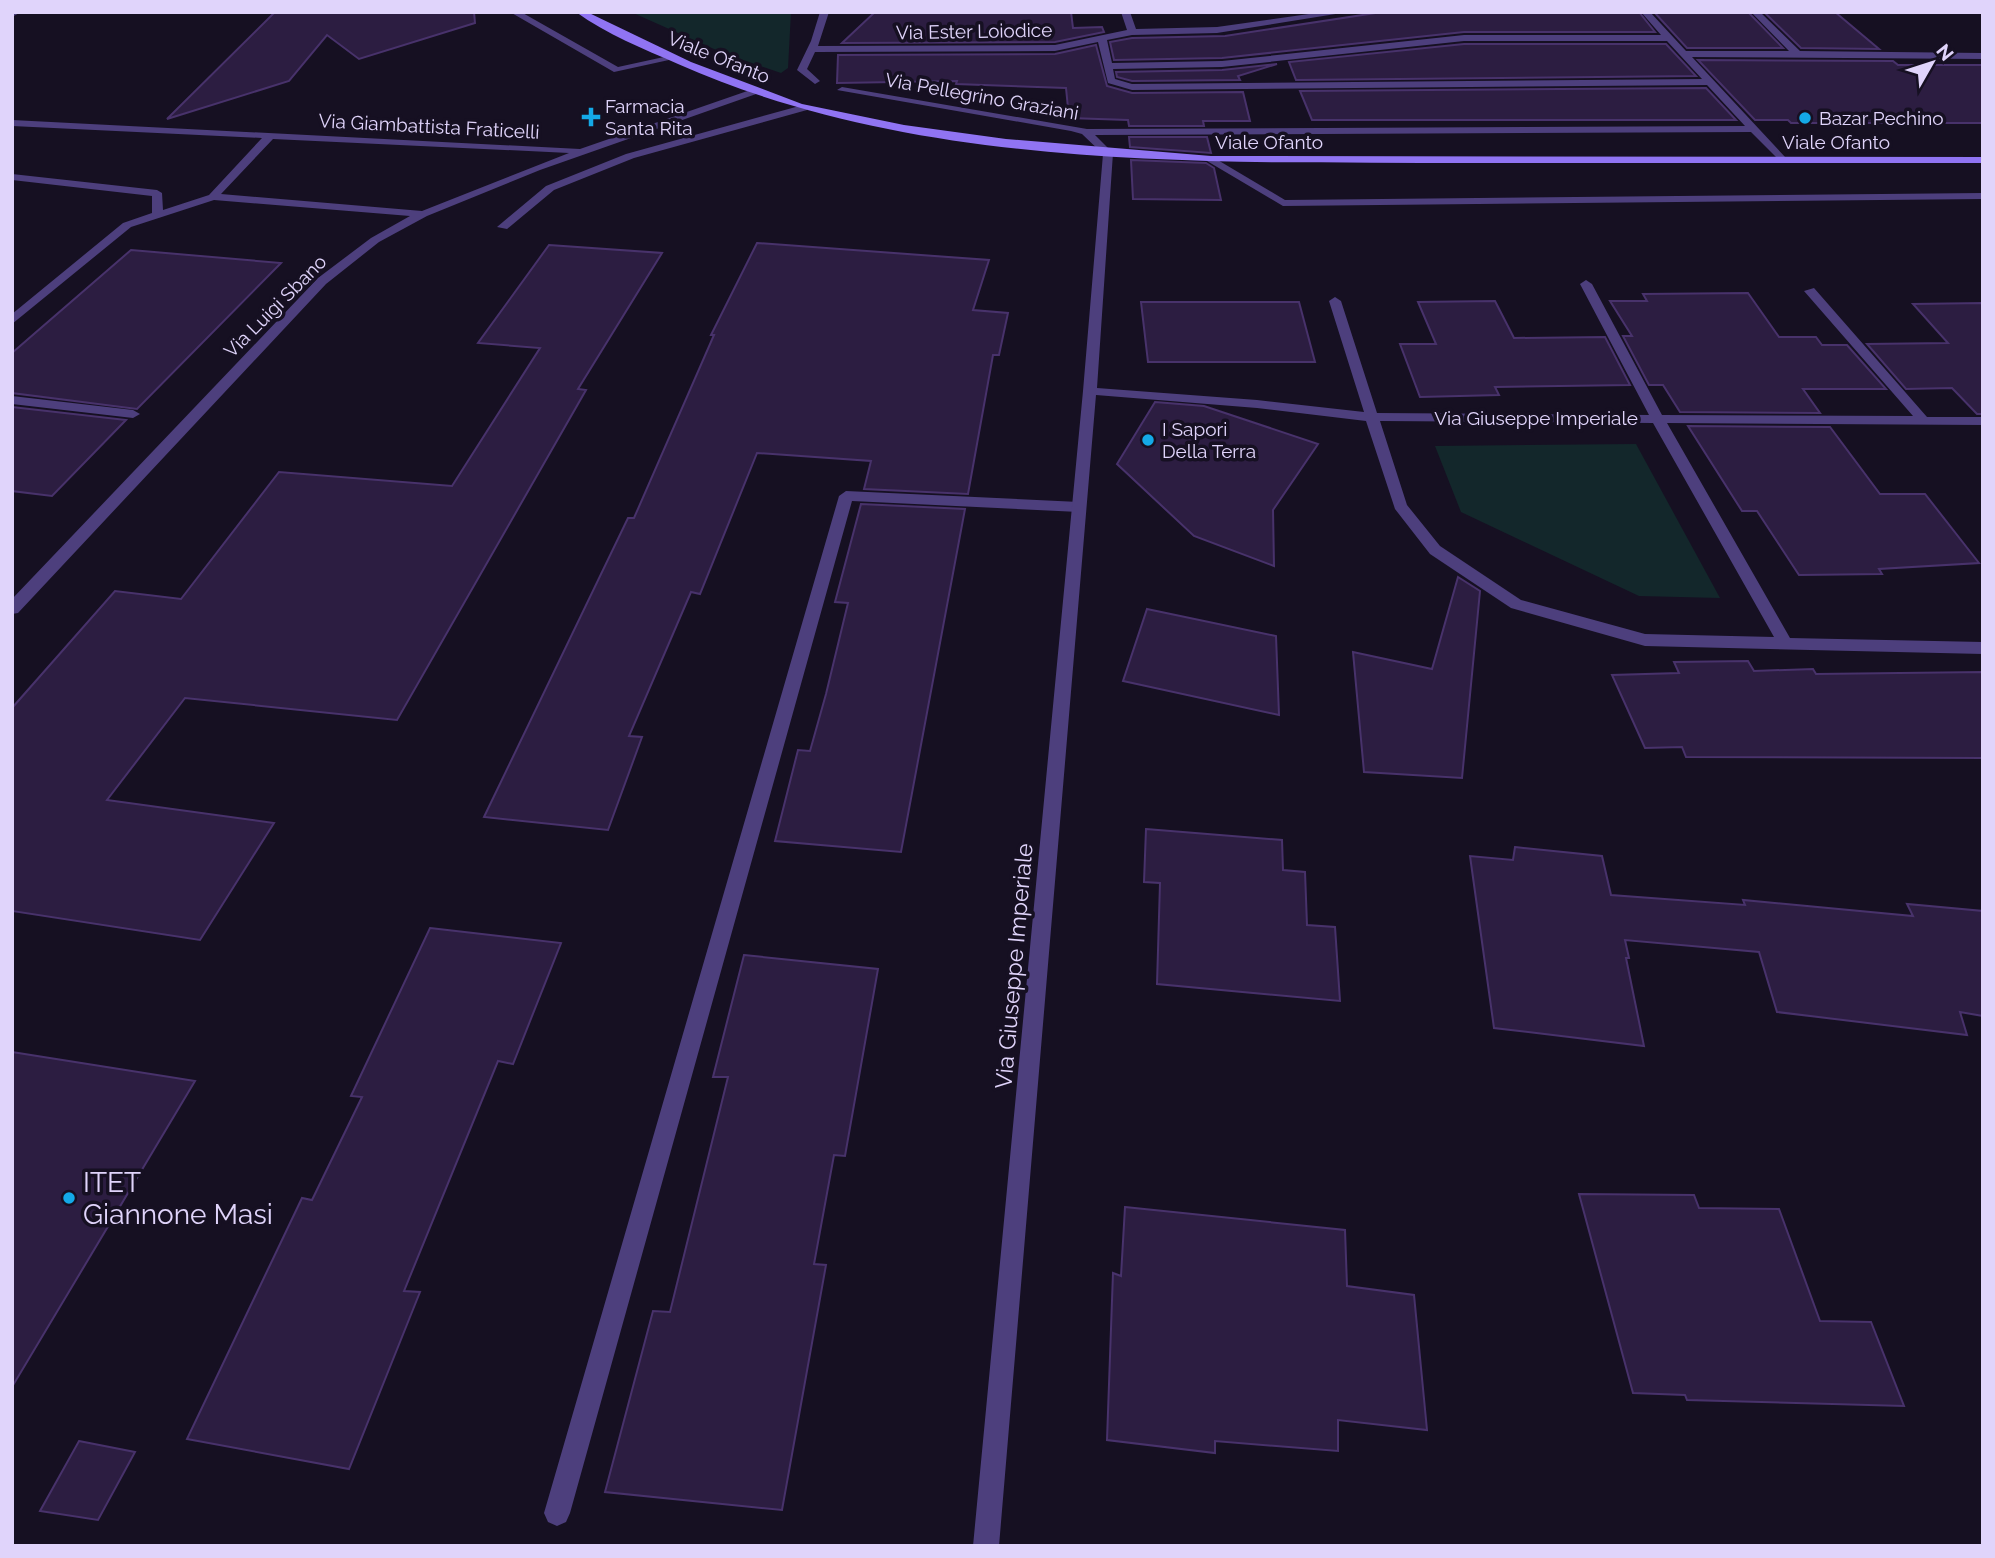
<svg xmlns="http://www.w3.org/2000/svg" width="1995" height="1558" viewBox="0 0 1995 1558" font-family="Raleway,sans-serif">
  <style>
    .green { fill: #13272b }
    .building { fill: #2c1d41; stroke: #48326b; stroke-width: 2 }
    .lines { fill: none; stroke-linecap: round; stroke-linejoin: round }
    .service { fill: #4d3f7d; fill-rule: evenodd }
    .minor { fill: #4d3f7d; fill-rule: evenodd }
    .tertiary { fill: #4d3f7d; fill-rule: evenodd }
    .secondary { fill: #9074f3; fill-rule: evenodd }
    .poi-dot { fill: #14a9e7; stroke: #161022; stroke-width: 2.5 }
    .labels { text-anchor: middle; stroke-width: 7; stroke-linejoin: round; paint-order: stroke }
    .far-street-label { font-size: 19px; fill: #e0d4fb; stroke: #161022 }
    .far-poi-label { font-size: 19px; fill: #e0d4fb; stroke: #161022; text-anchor: start }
    .street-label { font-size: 23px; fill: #e0d4fb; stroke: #161022 }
    .near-poi-label { font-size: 28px; fill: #e0d4fb; stroke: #161022; text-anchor: start }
  </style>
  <rect width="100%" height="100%" fill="#161022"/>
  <g class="green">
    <polygon points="631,12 791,12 788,68 781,73 723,53"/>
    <polygon points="1636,444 1720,598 1639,596 1461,512 1435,446"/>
  </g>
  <g class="building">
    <polygon points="275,12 474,12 475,23 359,59 327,35 289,81 167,119"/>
    <polygon points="875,12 1071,12 1073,28 1102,27 1104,32 1055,42 842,43"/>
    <polygon points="1382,12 1639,12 1655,32 1464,32 1222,58 1114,60 1110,42 1132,38 1225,36"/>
    <polygon points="1654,12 1748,12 1783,48 1687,48"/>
    <polygon points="1764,12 1835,12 1879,49 1801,48"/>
    <polygon points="1464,44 1666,44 1696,76 1296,80 1289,62"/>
    <polygon points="1096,45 1107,86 1132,93 1243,92 1250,121 1203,121 1204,126 1129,126 1128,120 1069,118 1066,88 956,84 957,81 837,83 838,55 1055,54"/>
    <polygon points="1698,60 1893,61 1898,65 1983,65 1983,123 1791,123 1788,120 1755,120"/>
    <polygon points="1277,64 1238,76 1240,80 1132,81 1117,77 1116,72 1222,70"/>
    <polygon points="1706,88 1736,120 1312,120 1300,91"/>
    <polygon points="1129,137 1207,137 1211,153 1130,147"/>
    <polygon points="1131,160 1206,163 1214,168 1221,200 1133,199"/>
    <polygon points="757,243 989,260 973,310 1008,313 999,355 993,355 968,494 864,489 871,461 757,453 700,594 691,592 629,736 642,737 608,830 484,817 628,518 634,518 714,335 711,335"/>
    <polygon points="549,245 662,253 578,389 586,390 397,720 185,698 107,800 274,823 200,940 12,911 12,708 115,591 181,599 279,472 452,486 540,348 478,343"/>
    <polygon points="131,250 281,263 137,409 12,393 12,353"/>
    <polygon points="1748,293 1779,337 1816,337 1822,345 1847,345 1886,389 1803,389 1820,413 1680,412 1663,385 1649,385 1623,336 1632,336 1610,301 1647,301 1643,294"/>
    <polygon points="1495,301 1514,338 1605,337 1630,385 1495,387 1499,395 1420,397 1400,344 1436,344 1418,302"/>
    <polygon points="1141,302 1299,302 1315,362 1148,362"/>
    <polygon points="1983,303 1983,414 1977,414 1952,388 1906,389 1867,344 1948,343 1913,304"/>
    <polygon points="1155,402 1204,406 1318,444 1273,510 1274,566 1194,536 1117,464"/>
    <polygon points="12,407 126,420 52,496 12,491"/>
    <polygon points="1688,426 1830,427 1880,494 1925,494 1979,563 1879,569 1882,574 1799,575 1757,511 1742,511"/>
    <polygon points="861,504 965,509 901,852 775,841 798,750 810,751 826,694 848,603 835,602"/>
    <polygon points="1458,577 1480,591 1462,778 1364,772 1353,652 1432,669"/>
    <polygon points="1147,609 1276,636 1279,715 1123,681"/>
    <polygon points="1748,661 1754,671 1813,669 1816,674 1983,672 1983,758 1686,757 1682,747 1645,748 1612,675 1679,673 1674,662"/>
    <polygon points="1146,829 1282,840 1283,870 1305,872 1307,925 1335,927 1340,1001 1157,984 1160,883 1144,882"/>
    <polygon points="1515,847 1602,856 1611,895 1745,905 1743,900 1913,916 1907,904 1983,911 1983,1016 1960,1012 1967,1035 1777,1012 1759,952 1625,940 1629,958 1626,958 1644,1046 1494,1028 1470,856 1513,860"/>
    <polygon points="430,928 561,943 513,1064 498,1061 404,1291 420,1292 349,1469 187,1439 302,1198 312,1200 362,1097 351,1096"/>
    <polygon points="744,955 878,969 845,1156 834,1155 814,1264 826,1265 782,1510 605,1492 653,1311 670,1312 728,1077 713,1077"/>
    <polygon points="12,1052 195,1081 12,1387"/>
    <polygon points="1579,1194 1694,1195 1699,1208 1779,1209 1820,1321 1871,1322 1904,1406 1687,1400 1685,1395 1633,1393"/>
    <polygon points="1125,1207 1345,1230 1347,1286 1414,1295 1427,1430 1338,1420 1338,1451 1215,1441 1215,1453 1107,1440 1113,1273 1121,1276"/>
    <polygon points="79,1441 135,1452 98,1520 40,1511"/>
  </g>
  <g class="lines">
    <g class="service">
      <polygon points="510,12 521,12 618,67 673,55 678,58 614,72"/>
      <polygon points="846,491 1079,502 1086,507 1079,512 852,501 570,1513 566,1522 557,1526 548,1522 544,1513 839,496"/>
    </g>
    <g class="minor">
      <path d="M820,12H829L818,46L1055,45L1127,30L1121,12H1130L1136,29L1217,27L1323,12H1348L1217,33L1132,35L1107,40L1112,63L1222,61L1464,35H1661L1641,12H1650L1686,51H1789L1751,12H1760L1800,51L1983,53V59L1692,57L1786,158L1787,160L1782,163L1751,132L1095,135L1113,153L1097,388L1257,400L1364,412L1329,301L1335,297L1341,301L1377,413L1649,415L1580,284L1586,280L1592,284L1662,415L1913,416L1804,291L1814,288L1927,417H1983V425L1667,423L1790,638L1983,642V654L1645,646L1511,608L1430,554L1395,509L1366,421L1257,408L1096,395L999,1546H973L1083,391L1103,154L1082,134L1071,131L837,90L842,87L1087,129L1745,126L1707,85L1132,90L1108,83L1098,42L1055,51L815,52L807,69L820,81L815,84L797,70L811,41ZM1464,41H1667L1702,79L1132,84L1115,79L1113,69L1222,67ZM1380,421L1653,423L1774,637L1645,634L1521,600L1440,546L1407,505Z"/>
      <path d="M756,88L761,91L759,93L540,170L427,216L379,242L326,284L18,613L12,614V599L318,278L371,238L410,216L214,200L131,227L12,324V314L123,223L152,213V196L12,180V174L157,190L162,193L163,210L209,195L262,138L12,126V120L580,149ZM273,139L569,153L422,211L221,194Z"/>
      <polygon points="803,105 807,106 807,110 634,158 554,190 507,229 497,227 546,186 626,154"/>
      <polygon points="1211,156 1285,200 1983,193 1983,199 1283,206 1207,161 1206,159"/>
      <polygon points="12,396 133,410 140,414 133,418 12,404"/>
    </g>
    <polygon class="tertiary" points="12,12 21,12 12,17"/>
    <path class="secondary" d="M576,12H587L691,62L802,104L904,125L1006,139L1211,156L1983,157V163C1812,163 1642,163 1472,163C1211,162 922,172 678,64C644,49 606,34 576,12Z"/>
  </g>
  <g class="poi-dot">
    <path d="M587.5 106.5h7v7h7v7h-7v7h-7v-7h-7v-7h7z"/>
    <circle cx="1805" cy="118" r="7"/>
    <circle cx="1148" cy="440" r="7"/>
    <circle cx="69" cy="1198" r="7"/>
  </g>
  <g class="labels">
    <g class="far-street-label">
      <text transform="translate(974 31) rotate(-1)" y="7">Via Ester Loiodice</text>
      <text transform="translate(719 57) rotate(22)" y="7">Viale Ofanto</text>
      <text transform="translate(982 96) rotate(10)" y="7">Via Pellegrino Graziani</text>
      <text transform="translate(429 126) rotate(3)" y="7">Via Giambattista Fraticelli</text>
      <text x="1269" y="149">Viale Ofanto</text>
      <text x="1836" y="149">Viale Ofanto</text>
      <text transform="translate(275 306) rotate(-45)" y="7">Via Luigi Sbano</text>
      <text x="1536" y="425">Via Giuseppe Imperiale</text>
    </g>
    <g class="far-poi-label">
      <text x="605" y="113">Farmacia<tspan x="605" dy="22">Santa Rita</tspan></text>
      <text x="1819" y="125">Bazar Pechino</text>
      <text x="1162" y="436">I Sapori<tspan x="1162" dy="22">Della Terra</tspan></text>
    </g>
    <g class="street-label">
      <text transform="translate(1014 966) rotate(-85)" y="8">Via Giuseppe Imperiale</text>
    </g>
    <g class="near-poi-label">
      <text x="83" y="1192">ITET<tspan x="83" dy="32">Giannone Masi</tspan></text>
    </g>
  </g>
  <rect width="1995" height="1558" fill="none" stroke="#e0d4fb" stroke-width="28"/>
  <g transform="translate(1932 63) rotate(51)" stroke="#161022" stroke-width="5" paint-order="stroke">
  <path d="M0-5L12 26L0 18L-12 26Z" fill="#e0d4fb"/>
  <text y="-10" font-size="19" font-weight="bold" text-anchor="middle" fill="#e0d4fb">N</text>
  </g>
</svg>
